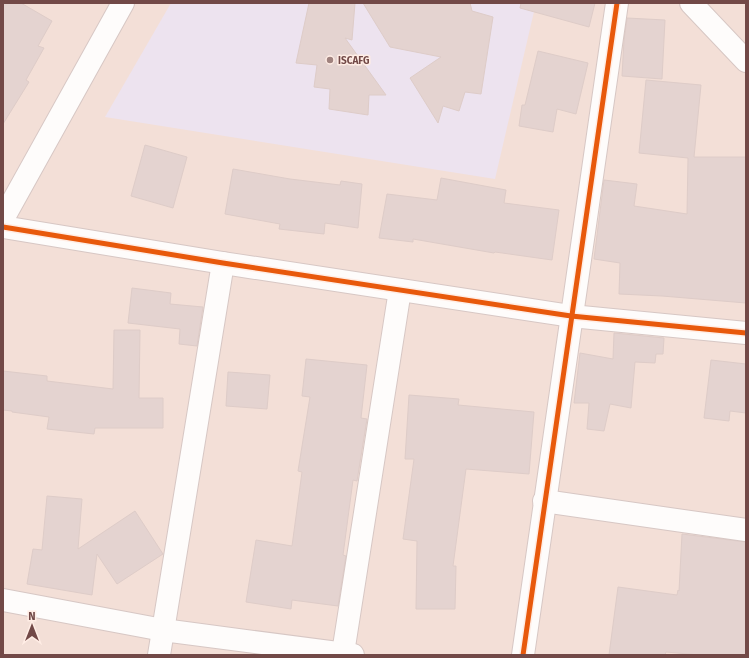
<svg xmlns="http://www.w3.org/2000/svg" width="749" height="658" viewBox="0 0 749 658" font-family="'Fira Sans',sans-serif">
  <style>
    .residential { fill: #f3dfd7 }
    .education { fill: #ede3ef }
    .building { fill: #e4d3d0; stroke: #deccc8 }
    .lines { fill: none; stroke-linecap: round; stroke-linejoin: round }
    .minor-casing { stroke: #d7c7c4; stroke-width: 24 }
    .tertiary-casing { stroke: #d7c7c4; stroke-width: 24 }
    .minor { stroke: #fefcfb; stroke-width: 22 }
    .tertiary { stroke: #fefcfb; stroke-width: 22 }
    .cycleway-casing { stroke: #ffede5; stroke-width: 8 }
    .cycleway { stroke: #e8590c; stroke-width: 5 }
    .poi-dot { fill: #a0827e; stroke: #ffede5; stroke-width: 1.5 }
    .labels { text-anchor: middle; stroke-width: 3; stroke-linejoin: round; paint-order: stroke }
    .poi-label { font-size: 10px; font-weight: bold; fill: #724947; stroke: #ffede5; text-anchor: start }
  </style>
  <rect width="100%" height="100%" fill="#f6ebe5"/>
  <rect class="residential" x="3" y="3" width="743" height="652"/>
  <polygon class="education" points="171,3 536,3 495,179 105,117"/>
  <g class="building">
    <polygon points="3,3 21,3 52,21 38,46 44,48 26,80 29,82 3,124"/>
    <polygon points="309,3 355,3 352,40 345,38 386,95 369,95 368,115 329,109 330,89 314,87 317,65 296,63"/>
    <polygon points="363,3 470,3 472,11 493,17 481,94 465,92 459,111 443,106 438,123 410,78 441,57 390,47"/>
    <polygon points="521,3 595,3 589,27 520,8"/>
    <polygon points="627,18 665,20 662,79 622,76 624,40"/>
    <polygon points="538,51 588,63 576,114 557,109 553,132 519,126 522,105 525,105"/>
    <polygon points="646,80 701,85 694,157 746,157 746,303 662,296 619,294 620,263 594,259 604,180 637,184 634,206 687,214 688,158 639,153"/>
    <polygon points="145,145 187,157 173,208 131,196"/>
    <polygon points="233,169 290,179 340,185 341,181 362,184 358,228 325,223 324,234 279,229 280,224 225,214"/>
    <polygon points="441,178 506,190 504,203 559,210 552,260 495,252 494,253 413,239 413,242 379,238 387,194 437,200"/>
    <polygon points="132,288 171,293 170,304 203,307 197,346 179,344 180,329 128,323"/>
    <polygon points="114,330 140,330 139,398 163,398 163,428 95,428 94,434 47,429 49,417 12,412 12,411 3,410 3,371 47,376 47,381 113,389"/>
    <polygon points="614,333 664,338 663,354 656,354 655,363 635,362 631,408 610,404 604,431 587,429 589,403 574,403 580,353 613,359"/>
    <polygon points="306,359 367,365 361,418 367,419 357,481 353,480 343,555 346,556 338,606 292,600 291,609 246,602 256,540 292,546 302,472 298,471 310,397 302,396"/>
    <polygon points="711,360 746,364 746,413 730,411 729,421 704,418"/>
    <polygon points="228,372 270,375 267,409 226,406"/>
    <polygon points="409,395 459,399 458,405 534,412 529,474 466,469 453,566 456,566 455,609 416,609 417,541 403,539 414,459 405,459"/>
    <polygon points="47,496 82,499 78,549 135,511 163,554 117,584 97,554 92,595 27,584 33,549 42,550"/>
    <polygon points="682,534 746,542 746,655 699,655 666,652 665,655 609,655 618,587 677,595 678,590 679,591"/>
  </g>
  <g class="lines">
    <g class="minor-casing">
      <g id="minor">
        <polyline points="3,219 123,3"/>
        <polyline points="3,227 223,263 571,316 746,333"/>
        <polyline points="544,501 746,530"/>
        <polyline points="3,600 163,630 353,655"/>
        <polyline points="343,653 400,290"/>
        <polyline points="159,655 223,263"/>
        <polyline points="523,655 617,3"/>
      </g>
    </g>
    <g class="tertiary-casing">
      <polyline id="tertiary" points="691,3 746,61"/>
    </g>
    <use href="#minor" class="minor"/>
    <use href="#tertiary" class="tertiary"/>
    <g class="cycleway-casing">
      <g id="cycleway">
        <polyline points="3,227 223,263 571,316 746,333"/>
        <polyline points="523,655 617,3"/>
      </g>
    </g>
    <use href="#cycleway" class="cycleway"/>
  </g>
  <circle class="poi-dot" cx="330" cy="60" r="4"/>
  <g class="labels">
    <g class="poi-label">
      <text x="338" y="64">ISCAFG</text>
    </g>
  </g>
  <rect width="749" height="658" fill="none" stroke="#724947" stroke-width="8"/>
  <g transform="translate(32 626)" stroke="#ffede5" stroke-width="3" paint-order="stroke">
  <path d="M0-3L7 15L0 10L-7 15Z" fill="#724947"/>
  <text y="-6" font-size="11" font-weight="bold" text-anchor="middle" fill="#724947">N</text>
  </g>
</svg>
